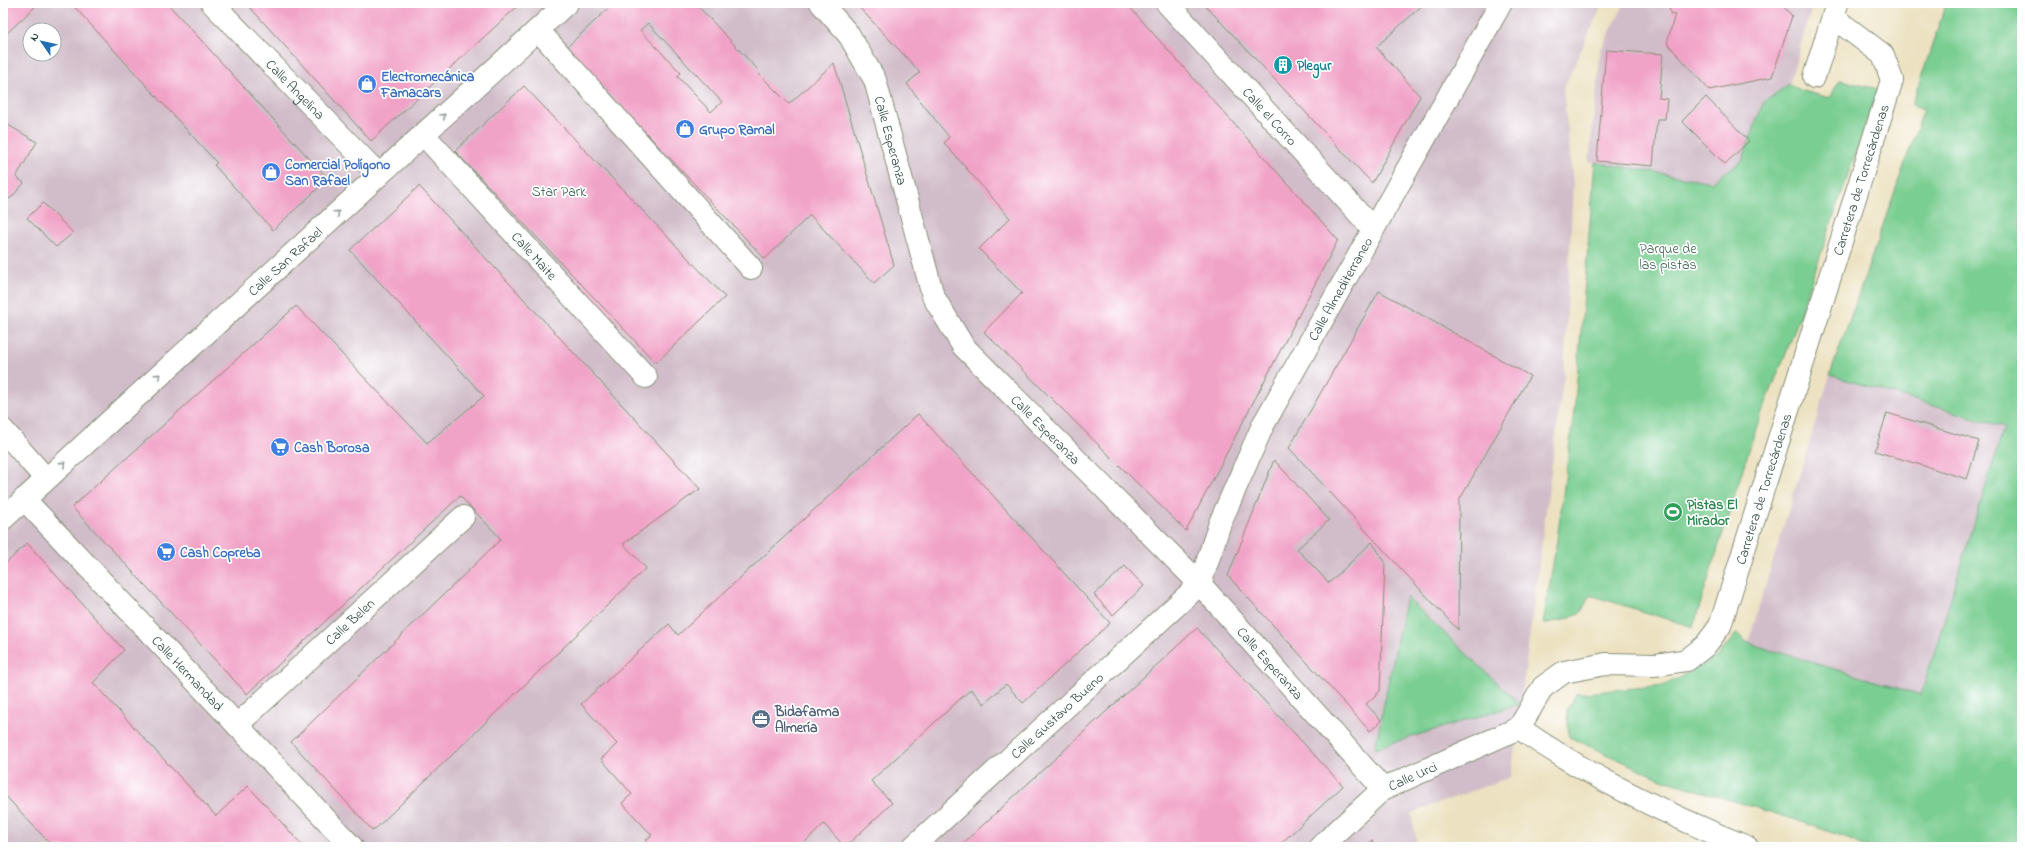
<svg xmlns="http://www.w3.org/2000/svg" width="2025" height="850" viewBox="0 0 2025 850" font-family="'Indie Flower',sans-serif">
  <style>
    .industrial { fill: #d1bdc9; fill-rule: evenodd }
    .green { fill: #7ace92; stroke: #4c8663 }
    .building { fill: #f1a2c7; fill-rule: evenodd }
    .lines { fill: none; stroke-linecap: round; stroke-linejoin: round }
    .minor-casing { stroke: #868f7a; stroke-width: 24 }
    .minor { stroke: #fff; stroke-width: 22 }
    .oneway { stroke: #8f9e9a }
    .labels { text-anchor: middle; stroke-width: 3.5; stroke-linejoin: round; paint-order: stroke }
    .culture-label { font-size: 14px; font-weight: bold; fill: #0d838f; stroke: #fff; text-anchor: start }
    .shop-label { font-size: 14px; font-weight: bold; fill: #366cbe; stroke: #fff; text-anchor: start }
    .street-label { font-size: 14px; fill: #1f3d34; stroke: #fff }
    .park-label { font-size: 14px; fill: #36614c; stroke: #fff }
    .leisure-label { font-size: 14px; font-weight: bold; fill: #27864d; stroke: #fff; text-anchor: start }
    .service-label { font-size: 14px; font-weight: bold; fill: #4e5e75; stroke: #fff; text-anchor: start }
  </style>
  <rect width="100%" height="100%" fill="#fff"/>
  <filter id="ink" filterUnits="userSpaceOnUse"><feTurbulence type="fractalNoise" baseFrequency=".025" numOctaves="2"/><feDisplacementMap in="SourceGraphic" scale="8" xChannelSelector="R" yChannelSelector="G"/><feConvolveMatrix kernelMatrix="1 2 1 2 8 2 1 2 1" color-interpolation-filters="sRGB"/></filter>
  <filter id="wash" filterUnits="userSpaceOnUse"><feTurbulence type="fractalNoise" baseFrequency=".012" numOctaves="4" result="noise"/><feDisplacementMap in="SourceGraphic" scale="16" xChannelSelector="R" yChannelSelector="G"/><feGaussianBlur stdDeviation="0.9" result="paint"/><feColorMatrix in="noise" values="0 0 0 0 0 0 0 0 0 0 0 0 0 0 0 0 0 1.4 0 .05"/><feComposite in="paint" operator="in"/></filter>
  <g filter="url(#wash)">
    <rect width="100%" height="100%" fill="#ece1c0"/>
    <g class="industrial">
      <path d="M3,3H1603L1563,89L1573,183L1564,373L1511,777L1411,813L1418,847H3ZM30,30H54V54H30Z"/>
      <polygon points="1625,3 1813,3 1789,84 1763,103 1742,161 1711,182 1589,161 1601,49"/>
      <polygon points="1830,375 2004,427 1921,696 1748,643"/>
    </g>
    <g class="green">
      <polygon points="1946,3 2022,3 2022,847 1864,847 1856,841 1793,819 1661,779 1569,737 1567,710 1576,694 1665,685 1717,657 1737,633 1748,643 1921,695 2004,427 1830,375 1924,109 1912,105"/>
      <polygon points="1840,80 1878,89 1791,340 1756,428 1693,627 1590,595 1581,612 1565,619 1543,624 1557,540 1575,403 1595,162 1711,182 1742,161 1763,103 1789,84 1800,90 1830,98"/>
      <polygon points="1406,597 1520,704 1375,748"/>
    </g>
    <g id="blocks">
      <g class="building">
        <polygon points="3,3 39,3 5,35 3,33"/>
        <polygon points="71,3 167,3 328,179 273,230 214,165 217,163"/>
        <polygon points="246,3 521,3 371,141"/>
        <path d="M614,3H695L758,70L757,72L789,104L834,63L894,265L874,283L810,215L765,259L566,48ZM648,23L722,102L711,112L677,76L681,73L640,30Z"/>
        <polygon points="855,3 1126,3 1338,240 1186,531 984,332 1022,293 979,249 1010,218 944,143 949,137 907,84 920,72"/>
        <polygon points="1203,3 1425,3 1376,47 1420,96 1372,183"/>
        <polygon points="1668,3 1780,3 1792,16 1772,77 1709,90 1667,43 1675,14 1671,15"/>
        <polygon points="1606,50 1663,54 1659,98 1667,99 1665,119 1657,119 1653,166 1597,161"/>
        <polygon points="524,86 725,297 656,363 455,151"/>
        <polygon points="1706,97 1749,141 1725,164 1682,121"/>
        <polygon points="3,122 37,142 16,177 24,183 10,199 6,195 3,200"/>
        <polygon points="419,186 700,489 623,544 646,568 373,831 291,742 501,539 460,496 247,694 72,507 296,306 427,443 484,396 350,250"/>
        <polygon points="43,203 73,233 56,247 27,218"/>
        <polygon points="1379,291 1530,376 1459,501 1458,630 1289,448"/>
        <polygon points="1887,413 1979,441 1967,479 1875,451"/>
        <polygon points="918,414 1110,623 1023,703 1006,684 984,704 971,689 871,781 892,803 845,847 824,824 800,847 651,847 646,840 652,835 622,803 632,794 601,759 617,744 581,704 669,624 678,635"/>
        <polygon points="1274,460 1329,520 1297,549 1329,583 1372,542 1385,562 1380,691 1366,704 1382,721 1370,731 1228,576"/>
        <polygon points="27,543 124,650 93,683 216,816 248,786 304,847 53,847 3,793 3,566"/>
        <polygon points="1125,566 1144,586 1113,615 1094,595"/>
        <polygon points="1197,628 1343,786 1277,847 959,847"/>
        <polygon points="1372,840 1373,847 1364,847"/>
      </g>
    </g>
  </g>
  <g filter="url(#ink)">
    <use href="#blocks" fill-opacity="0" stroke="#868f7a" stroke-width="1"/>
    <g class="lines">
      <g class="minor-casing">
        <g id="minor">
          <path id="s1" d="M212,3L379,175"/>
          <path id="s2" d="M821,3L849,35L875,80L933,296L963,346L1200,584L1383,789"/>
          <path id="s3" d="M1167,3L1373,229"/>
          <polyline points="538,30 751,268"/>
          <polyline points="1814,77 1837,4"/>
          <path id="s4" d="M423,134L646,377"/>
          <polyline points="3,430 46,479"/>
          <path id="s5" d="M24,499L352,847"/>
          <path id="s6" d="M3,519L567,3"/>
          <path id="s7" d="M237,725L463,517"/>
          <path id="s8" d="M913,847L1200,584L1220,523L1263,425L1501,3"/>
          <path id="s9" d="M1320,847L1383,789L1519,728"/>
          <path id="s10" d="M1747,847C1668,815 1589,777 1519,728L1543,687L1564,672L1606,664L1655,665L1687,660L1705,646L1720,626L1892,80L1883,55L1833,17"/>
        </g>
      </g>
      <use href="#minor" class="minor"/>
    </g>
    <defs><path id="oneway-chevron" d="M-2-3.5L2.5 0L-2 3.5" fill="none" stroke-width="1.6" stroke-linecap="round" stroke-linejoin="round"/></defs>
    <g class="oneway">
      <use href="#oneway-chevron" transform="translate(443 116) rotate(-42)"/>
      <use href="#oneway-chevron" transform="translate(337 213) rotate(-42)"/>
      <use href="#oneway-chevron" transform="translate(158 376) rotate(-42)"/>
      <use href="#oneway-chevron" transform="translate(63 464) rotate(-42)"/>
    </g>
  </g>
  <defs>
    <g id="building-disc" transform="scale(1)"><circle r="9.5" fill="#0f9aa8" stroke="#fff"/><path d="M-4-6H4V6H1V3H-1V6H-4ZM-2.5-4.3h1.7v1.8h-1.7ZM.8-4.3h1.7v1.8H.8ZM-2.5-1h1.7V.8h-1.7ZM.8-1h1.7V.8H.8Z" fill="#fff"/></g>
    <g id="shop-disc" transform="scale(1)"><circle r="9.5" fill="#3f7fe0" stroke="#fff"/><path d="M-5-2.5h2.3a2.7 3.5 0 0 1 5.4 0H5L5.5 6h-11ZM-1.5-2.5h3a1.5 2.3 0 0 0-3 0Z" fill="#fff"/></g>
    <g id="supermarket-disc" transform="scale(1)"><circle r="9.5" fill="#3f7fe0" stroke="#fff"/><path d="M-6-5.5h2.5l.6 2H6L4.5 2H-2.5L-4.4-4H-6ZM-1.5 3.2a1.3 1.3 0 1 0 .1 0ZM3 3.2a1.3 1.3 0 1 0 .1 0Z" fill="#fff"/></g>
    <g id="stadium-disc" transform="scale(1)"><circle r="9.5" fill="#2e9e5b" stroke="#fff"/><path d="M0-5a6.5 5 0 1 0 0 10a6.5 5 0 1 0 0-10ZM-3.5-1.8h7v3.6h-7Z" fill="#fff"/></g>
    <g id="office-disc" transform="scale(1)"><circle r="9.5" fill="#5c6f8a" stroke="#fff"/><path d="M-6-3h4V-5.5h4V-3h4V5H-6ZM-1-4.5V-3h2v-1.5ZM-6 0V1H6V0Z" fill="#fff"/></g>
  </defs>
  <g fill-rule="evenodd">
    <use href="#building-disc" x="1283" y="65"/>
    <use href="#shop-disc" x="367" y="84"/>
    <use href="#shop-disc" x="685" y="129"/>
    <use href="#shop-disc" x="271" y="172"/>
    <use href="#supermarket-disc" x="280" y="447"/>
    <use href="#stadium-disc" x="1673" y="512"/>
    <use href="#supermarket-disc" x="166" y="552"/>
    <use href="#office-disc" x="761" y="719"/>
  </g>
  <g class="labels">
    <g class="culture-label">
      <text x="1297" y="70">Plegur</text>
    </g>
    <g class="shop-label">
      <text x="381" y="81">Electromecánica<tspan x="381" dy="16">Famacars</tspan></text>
      <text x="699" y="134">Grupo Ramal</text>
      <text x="285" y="169">Comercial Polígono<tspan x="285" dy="16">San Rafael</tspan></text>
      <text x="294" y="452">Cash Borosa</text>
      <text x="180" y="557">Cash Copreba</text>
    </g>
    <g class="street-label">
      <text dy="5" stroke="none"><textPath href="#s1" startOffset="120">Calle Angelina</textPath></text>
      <text dy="5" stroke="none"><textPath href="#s3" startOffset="153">Calle el Corro</textPath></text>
      <text dy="5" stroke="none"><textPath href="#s2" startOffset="157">Calle Esperanza</textPath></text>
      <text dy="5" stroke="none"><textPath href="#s10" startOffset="971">Carretera de Torrecárdenas</textPath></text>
      <text dy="5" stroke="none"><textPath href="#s4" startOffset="165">Calle Maite</textPath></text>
      <text dy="5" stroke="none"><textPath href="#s6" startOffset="382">Calle San Rafael</textPath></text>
      <text dy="5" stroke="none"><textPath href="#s8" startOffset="717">Calle Almediterraneo</textPath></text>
      <text dy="5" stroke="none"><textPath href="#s2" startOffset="494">Calle Esperanza</textPath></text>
      <text dy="5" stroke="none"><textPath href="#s10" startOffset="647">Carretera de Torrecárdenas</textPath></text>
      <text dy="5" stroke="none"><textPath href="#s7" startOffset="153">Calle Belen</textPath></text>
      <text dy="5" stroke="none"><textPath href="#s2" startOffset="818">Calle Esperanza</textPath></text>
      <text dy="5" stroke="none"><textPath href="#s5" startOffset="239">Calle Hermandad</textPath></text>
      <text dy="5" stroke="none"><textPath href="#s8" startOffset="195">Calle Gustavo Bueno</textPath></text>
      <text dy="5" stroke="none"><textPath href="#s9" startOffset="118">Calle Urci</textPath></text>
    </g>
    <g class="park-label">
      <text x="559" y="196">Star Park</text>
      <text x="1668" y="253">Parque de<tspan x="1668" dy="16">las pistas</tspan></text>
    </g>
    <g class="leisure-label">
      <text x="1687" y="509">Pistas El<tspan x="1687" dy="16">Mirador</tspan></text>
    </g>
    <g class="service-label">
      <text x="775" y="716">Bidafarma<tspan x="775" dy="16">Almería</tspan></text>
    </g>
  </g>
  <rect width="2025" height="850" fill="none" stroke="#fff" stroke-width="16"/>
  <g transform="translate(42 42) rotate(304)"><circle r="19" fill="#ffffff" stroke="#a5b1ae"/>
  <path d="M0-3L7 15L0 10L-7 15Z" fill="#1f6fb2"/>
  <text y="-6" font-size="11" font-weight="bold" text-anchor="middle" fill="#1f3d34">N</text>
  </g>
</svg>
